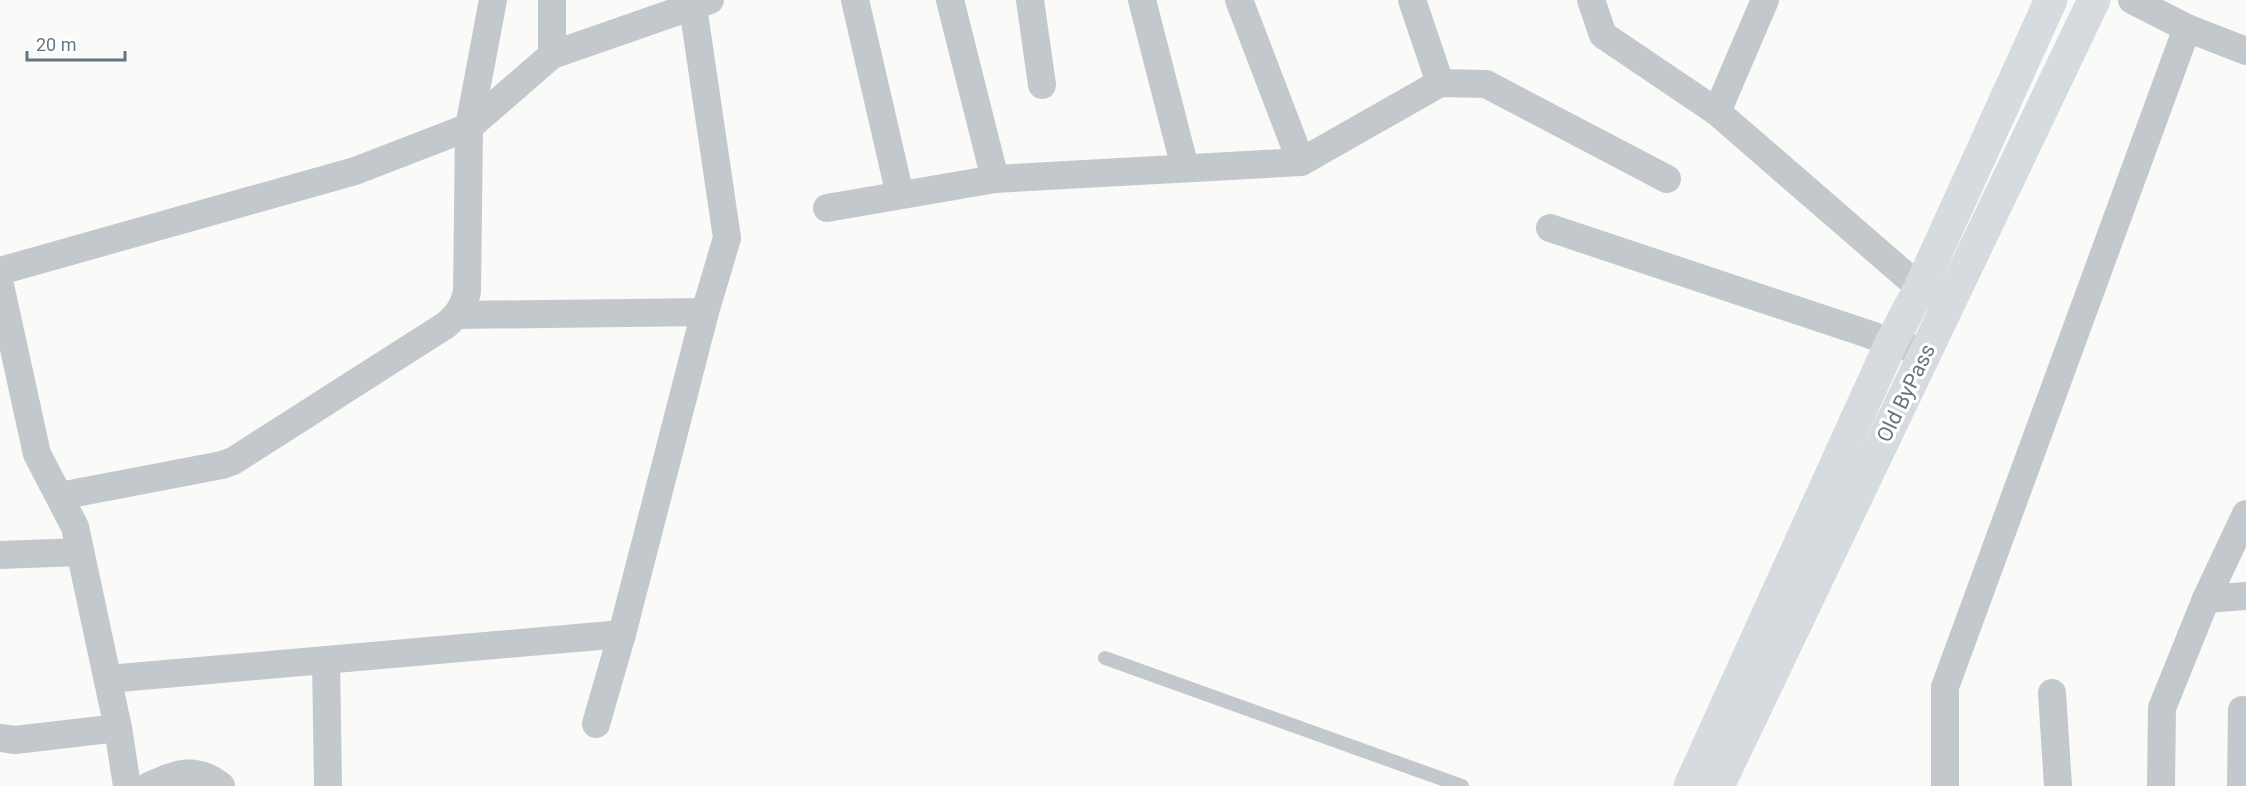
<svg xmlns="http://www.w3.org/2000/svg" width="2246" height="786" viewBox="0 0 2246 786" font-family="Roboto,sans-serif">
  <style>
    .lines { fill: none; stroke-linecap: round; stroke-linejoin: round }
    .lane { stroke: #c3c8cc; stroke-width: 14 }
    .street { stroke: #c3c8cc; stroke-width: 28 }
    .primary { stroke: #d6dbdf; stroke-width: 33 }
    .labels { text-anchor: middle; stroke-width: 6; stroke-linejoin: round; paint-order: stroke }
    .street-label { font-size: 21px; fill: #657683; stroke: #fff }
  </style>
  <rect width="100%" height="100%" fill="#fafaf8"/>
  <g class="lines">
    <polyline class="lane" points="1105,658 1462,786"/>
    <g class="street">
      <polyline points="552,0 552,55"/>
      <polyline points="855,0 900,195"/>
      <polyline points="950,0 995,179"/>
      <polyline points="1030,0 1042,85"/>
      <polyline points="1142,0 1185,168"/>
      <polyline points="1239,0 1301,162"/>
      <polyline points="1412,0 1440,83"/>
      <polyline points="1591,0 1603,35 1717,112 1920,288 1937,298"/>
      <polyline points="2132,0 2187,28 2246,51"/>
      <polyline points="1717,112 1765,0"/>
      <polyline points="827,208 995,179 1301,162 1440,83 1486,84 1667,179"/>
      <polyline points="1550,228 1925,353"/>
      <polyline points="0,271 355,171 469,127 552,55 710,0"/>
      <polyline points="0,285 37,454 75,527 118,728 127,786"/>
      <polyline points="457,315 705,312"/>
      <path d="M60,496L222,465L233,461L446,325C458,315 463,307 467,292L469,127L493,0"/>
      <polyline points="0,555 80,552"/>
      <polyline points="2206,599 2246,596"/>
      <polyline points="326,660 328,786"/>
      <polyline points="108,679 622,634"/>
      <polyline points="2052,693 2058,786"/>
      <polyline points="596,724 622,634 705,312 727,238 692,0"/>
      <polyline points="0,738 15,740 118,728"/>
      <path d="M149,786C176,774 195,765 221,786"/>
      <polyline points="1945,786 1945,687 2187,28"/>
      <polyline points="2161,786 2162,708 2206,599 2246,514"/>
      <polyline points="2241,786 2242,710"/>
    </g>
    <g class="primary">
      <polyline points="1690,786 1892,341 1920,288 2051,0"/>
      <polyline points="1718,786 2094,0"/>
    </g>
  </g>
  <g class="labels">
    <g class="street-label">
      <text transform="translate(1906 393) rotate(-64)" y="7">Old ByPass</text>
    </g>
  </g>
  <path d="M27 51v9h98v-9" fill="none" stroke="#657683" stroke-width="3"/>
  <text x="36" y="51" font-size="18" fill="#657683" stroke="#ffffff" stroke-width="4.5" paint-order="stroke">20 m</text>
</svg>
